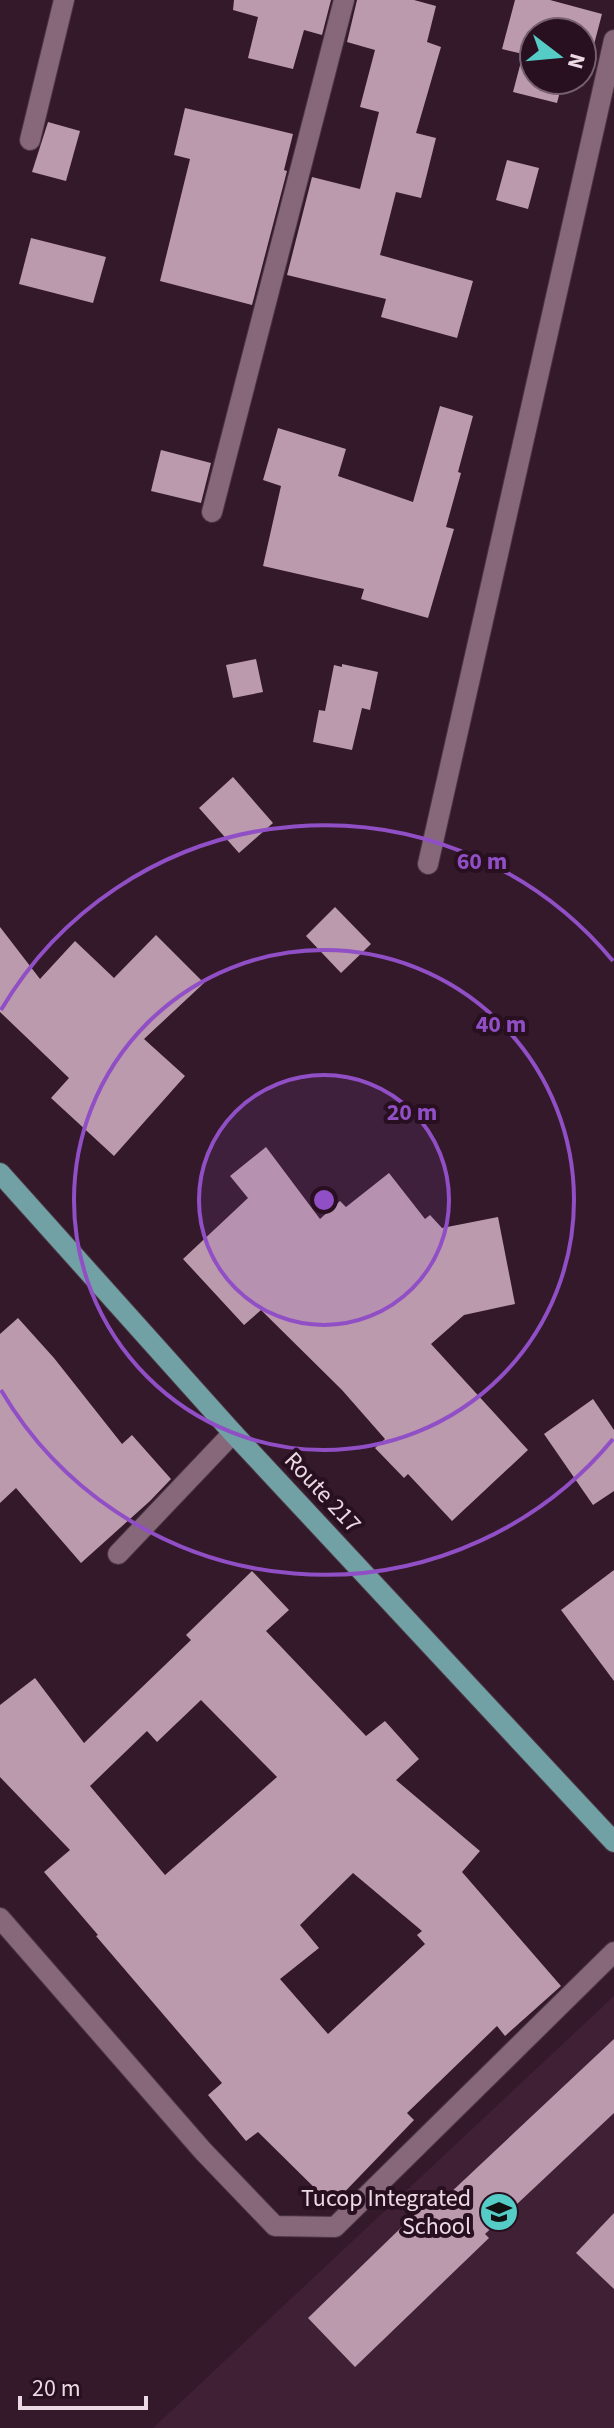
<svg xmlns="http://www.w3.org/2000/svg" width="614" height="2428" viewBox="0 0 614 2428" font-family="'Source Sans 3',sans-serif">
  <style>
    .built { fill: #402035 }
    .building { fill: #bc9aae; fill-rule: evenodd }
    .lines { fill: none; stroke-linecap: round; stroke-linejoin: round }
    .street-casing { stroke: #4c3744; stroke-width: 22 }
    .primary-casing { stroke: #4c3744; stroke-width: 22 }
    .street { stroke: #87677a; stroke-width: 20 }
    .primary { stroke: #72a1a5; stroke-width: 20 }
    .ring { fill: none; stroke: #914fc6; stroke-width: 4 }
    .labels { text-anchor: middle; stroke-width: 8; stroke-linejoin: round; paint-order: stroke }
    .street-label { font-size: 24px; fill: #ebd9e3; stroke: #291020 }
    .poi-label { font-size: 24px; fill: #ebd9e3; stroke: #291020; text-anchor: end }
    .centre { fill: #914fc6; stroke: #291020; stroke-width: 4 }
    .ring-label { font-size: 24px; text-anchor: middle; font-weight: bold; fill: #914fc6; stroke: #291020; stroke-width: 8; stroke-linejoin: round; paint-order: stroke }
  </style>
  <rect width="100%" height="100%" fill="#33192a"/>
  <polygon class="built" points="614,1996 614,2428 153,2428"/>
  <g class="building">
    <polygon points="234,0 331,0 322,35 304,30 293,69 248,58 258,17 233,10"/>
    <polygon points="357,0 414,0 436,6 427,42 441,47 416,133 436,138 421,198 396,192 380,255 473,281 457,338 381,317 386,299 287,275 312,177 360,189 379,112 360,107 375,50 347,42"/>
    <polygon points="515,0 550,0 602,14 587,71 582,70 582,32 534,32 534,80 563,80 557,103 513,92 523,54 502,49"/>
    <polygon points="185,108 293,134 284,170 287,171 252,305 160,281 190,159 174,155"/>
    <polygon points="48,122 80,131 66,181 32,172"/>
    <polygon points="507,160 539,168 528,209 496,200"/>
    <polygon points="31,238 106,257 93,303 19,284"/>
    <polygon points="440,406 473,416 458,472 461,473 446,527 454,529 428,618 361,599 364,589 263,566 281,486 263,480 278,428 346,449 338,476 413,502"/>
    <polygon points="161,450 211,463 201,503 151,491"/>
    <polygon points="256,659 263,692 233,698 226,665"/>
    <polygon points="342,664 378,672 370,710 362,708 352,750 313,742 319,710 325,711 334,665 342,667"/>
    <polygon points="233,777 273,823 239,853 199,808"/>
    <polygon points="335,907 371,944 341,973 306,936"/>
    <polygon points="0,927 40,979 75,941 114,978 156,935 204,983 144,1039 185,1076 114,1156 51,1098 69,1078 0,1012"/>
    <polygon points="266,1147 320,1219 340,1201 346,1207 389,1173 425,1219 430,1215 442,1228 498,1217 515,1304 464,1315 431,1344 528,1450 452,1521 408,1474 404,1478 375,1448 385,1439 342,1390 261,1310 244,1325 183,1259 248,1198 230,1176"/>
    <polygon points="18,1318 54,1358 122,1444 132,1435 171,1479 150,1501 81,1563 16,1488 0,1503 0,1334"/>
    <polygon points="593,1399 614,1430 614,1491 593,1505 544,1434"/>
    <polygon points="614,1570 614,1681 561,1610"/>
    <path d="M252,1571L289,1610L266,1631L366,1736L385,1721L419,1759L396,1780L480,1851L462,1872L561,1986L505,2036L497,2026L407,2113L414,2120L332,2205L258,2132L246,2141L208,2095L222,2083L96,1936L98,1935L44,1872L70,1850L0,1777V1705L35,1678L84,1743L191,1640L186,1635ZM201,1700L277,1777L165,1875L90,1786L147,1731L157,1742ZM353,1873L422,1931L417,1935L425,1944L328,2034L280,1979L319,1948L300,1925Z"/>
    <polygon points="614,2039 614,2113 485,2234 489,2238 355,2367 308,2318 442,2188 448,2195"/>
    <polygon points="614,2213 614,2289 576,2253"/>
  </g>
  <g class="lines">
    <g class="street-casing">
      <g id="street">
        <polyline points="30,140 64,0"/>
        <polyline points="212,512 344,0"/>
        <polyline points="428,864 614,40"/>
        <polyline points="118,1554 233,1433"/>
        <polyline points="0,1918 203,2151 275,2226 335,2227 614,1952"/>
      </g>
    </g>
    <g class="primary-casing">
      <polyline id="primary" points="0,1173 233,1433 614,1842"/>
    </g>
    <use href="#street" class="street"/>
    <use href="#primary" class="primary"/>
  </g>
  <circle cx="324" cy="1200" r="125" fill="#914fc6" fill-opacity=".12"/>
  <g class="ring">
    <circle cx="324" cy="1200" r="125"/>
    <circle cx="324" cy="1200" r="250"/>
    <path d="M613 1439A375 375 0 0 1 1 1390M1 1010A375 375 0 0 1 613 961"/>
  </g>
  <defs>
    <g id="school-disc" transform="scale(2)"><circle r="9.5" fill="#55cdc6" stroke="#291020"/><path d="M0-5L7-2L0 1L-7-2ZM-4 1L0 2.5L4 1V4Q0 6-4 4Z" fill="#111"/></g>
  </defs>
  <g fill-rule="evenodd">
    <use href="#school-disc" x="499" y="2212"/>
  </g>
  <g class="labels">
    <g class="street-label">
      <text transform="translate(323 1492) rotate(47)" y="8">Route 217</text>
    </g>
    <g class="poi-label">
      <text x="471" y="2206">Tucop Integrated<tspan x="471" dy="28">School</tspan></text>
    </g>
  </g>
  <circle cx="324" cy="1200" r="12" class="centre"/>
  <g class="ring-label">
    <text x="482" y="869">60 m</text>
    <text x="501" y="1032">40 m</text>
    <text x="412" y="1120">20 m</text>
  </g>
  <g transform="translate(558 56) rotate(106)"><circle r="38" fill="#291020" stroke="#77606e" stroke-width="2"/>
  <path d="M0-6L14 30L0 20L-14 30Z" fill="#55cdc6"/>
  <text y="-12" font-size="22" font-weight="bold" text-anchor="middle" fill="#ebd9e3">N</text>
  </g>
  <path d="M20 2396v12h126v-12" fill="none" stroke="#ebd9e3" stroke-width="4"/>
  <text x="32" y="2396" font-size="24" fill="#ebd9e3" stroke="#291020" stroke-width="6" paint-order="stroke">20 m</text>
</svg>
